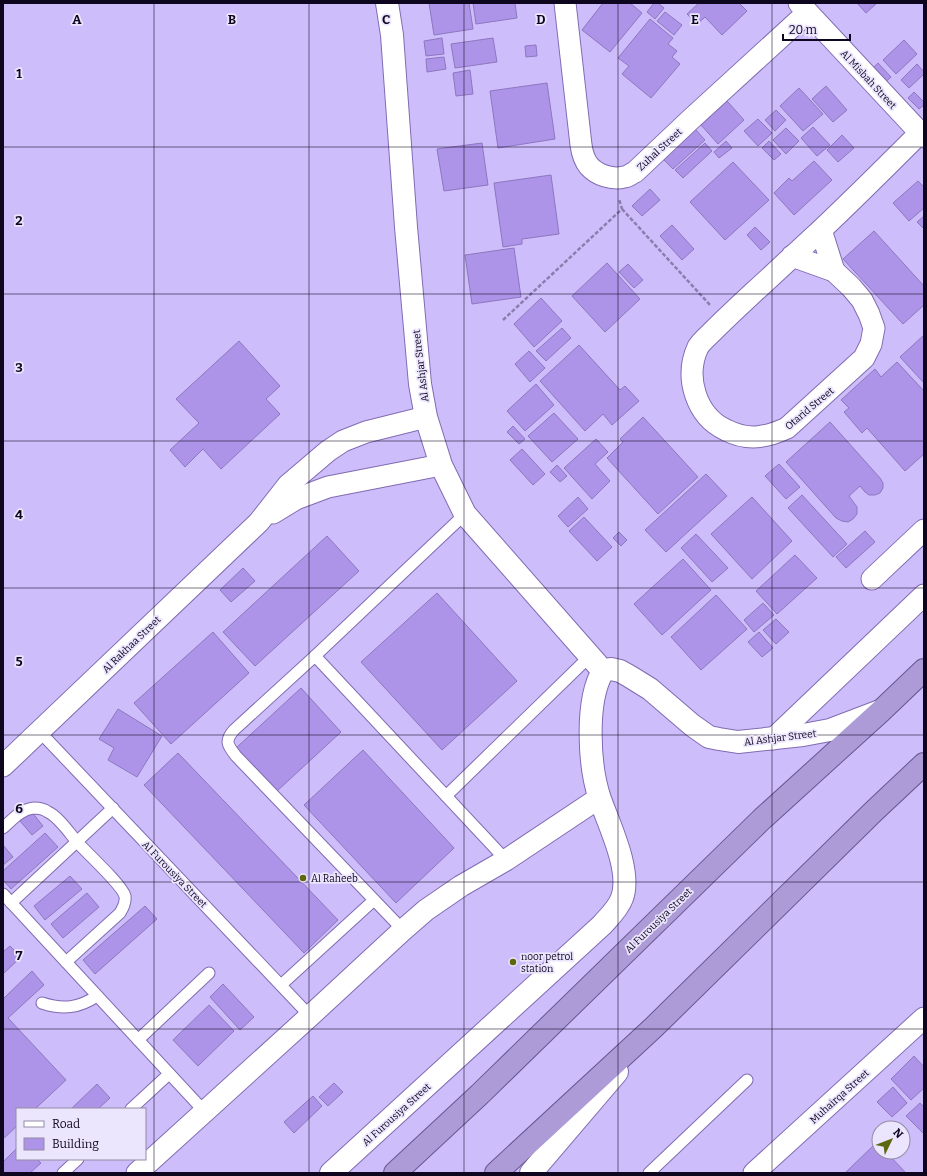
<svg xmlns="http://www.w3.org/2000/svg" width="927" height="1176" viewBox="0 0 927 1176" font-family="Bitter,serif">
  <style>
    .building { fill: #ad94e8; stroke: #8d77bf }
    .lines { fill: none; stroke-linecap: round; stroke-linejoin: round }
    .service-casing { stroke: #816bb2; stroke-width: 13 }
    .minor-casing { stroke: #816bb2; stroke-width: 23 }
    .tertiary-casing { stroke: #816bb2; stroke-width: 24 }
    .trunk-casing { stroke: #685690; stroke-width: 24 }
    .path { stroke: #8b7dae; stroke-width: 2.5; stroke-dasharray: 4 2; stroke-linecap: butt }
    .service { stroke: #fff; stroke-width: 11 }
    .minor { stroke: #fff; stroke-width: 21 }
    .tertiary { stroke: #fff; stroke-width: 22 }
    .trunk { stroke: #ac9bd7; stroke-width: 22 }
    .grid { fill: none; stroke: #0e051f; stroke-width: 1; stroke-opacity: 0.55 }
    .poi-dot { fill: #5d680e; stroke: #ebe5fd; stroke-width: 1.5 }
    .labels { text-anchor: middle; stroke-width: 3.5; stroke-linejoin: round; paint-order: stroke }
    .street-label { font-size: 10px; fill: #0e051f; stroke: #ebe5fd }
    .poi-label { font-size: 10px; fill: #0e051f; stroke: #ebe5fd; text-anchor: start }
    .grid-label { font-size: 13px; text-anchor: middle; font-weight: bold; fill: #0e051f; stroke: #ebe5fd; stroke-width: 3.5; stroke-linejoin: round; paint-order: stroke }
  </style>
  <rect width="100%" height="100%" fill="#cebdfb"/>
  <g class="building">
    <polygon points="429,3 469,3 473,29 434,35"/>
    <polygon points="473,3 515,3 517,18 476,24"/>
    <polygon points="603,3 630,3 642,13 610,52 582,30"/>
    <polygon points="654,3 658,3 664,8 655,19 647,12"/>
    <polygon points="699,3 739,3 747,11 722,35 705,17 697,24 687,14"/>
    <polygon points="857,3 877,3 866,13"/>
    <polygon points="665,12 682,25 674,35 657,21"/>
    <polygon points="650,19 673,38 668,44 677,51 672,57 680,64 651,98 622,74 629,66 618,58"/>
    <polygon points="442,38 444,54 426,56 424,41"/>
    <polygon points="493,38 497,62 455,68 451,44"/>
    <polygon points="904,40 917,54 896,74 883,60"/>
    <polygon points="536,45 537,56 526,57 525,46"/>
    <polygon points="444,57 446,69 427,72 426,59"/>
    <polygon points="878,63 891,77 881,86 868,73"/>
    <polygon points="917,64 924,72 924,74 909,88 901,80"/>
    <polygon points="470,70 473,94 456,96 453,73"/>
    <polygon points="547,83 555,139 498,148 490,91"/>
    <polygon points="826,86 847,110 833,122 812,99"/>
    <polygon points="799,88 823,114 803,131 780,106"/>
    <polygon points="914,92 924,102 924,105 919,109 908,98"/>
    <polygon points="727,101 744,120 718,144 701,125"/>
    <polygon points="776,110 786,120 775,131 765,120"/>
    <polygon points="758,119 772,133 758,146 744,131"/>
    <polygon points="813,127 830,145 817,156 801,138"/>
    <polygon points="786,128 799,141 786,154 773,140"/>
    <polygon points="695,129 705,140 673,169 663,159"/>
    <polygon points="842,135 854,148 838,162 827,150"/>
    <polygon points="726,141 732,148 719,158 714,152"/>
    <polygon points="769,141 781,154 774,160 762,148"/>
    <polygon points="482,143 488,185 444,191 437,149"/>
    <polygon points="705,143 712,151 683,178 675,170"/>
    <polygon points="814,161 832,180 794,215 774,193 789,178 792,181"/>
    <polygon points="733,162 769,200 725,240 690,202"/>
    <polygon points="551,175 559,234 522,239 522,244 503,247 494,183"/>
    <polygon points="918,181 924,187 924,208 909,221 893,203"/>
    <polygon points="650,189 660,200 642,216 632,206"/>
    <polygon points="924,216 924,229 917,222"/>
    <polygon points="672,225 694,249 682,260 660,236"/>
    <polygon points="755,227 770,242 761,250 747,235"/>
    <polygon points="874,231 924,286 924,305 903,324 843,259"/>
    <polygon points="514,248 521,297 472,304 465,255"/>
    <polygon points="607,263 640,299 605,332 572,296"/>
    <polygon points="628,264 643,280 634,288 619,272"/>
    <polygon points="541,298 562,321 534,347 514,324"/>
    <polygon points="562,328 571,338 546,361 536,351"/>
    <polygon points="924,335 924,383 900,357"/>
    <polygon points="239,341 280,386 266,399 280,414 221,469 203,449 185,467 170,450 199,423 176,399"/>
    <polygon points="579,345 620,390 625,386 639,401 612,425 603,414 585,431 540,381"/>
    <polygon points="529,351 545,368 530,382 515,364"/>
    <polygon points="897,362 924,391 924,454 905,471 867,428 862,433 844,412 849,408 841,400 875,369 881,377"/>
    <polygon points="536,384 554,405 525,431 507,411"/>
    <polygon points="554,413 578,439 552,462 528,436"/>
    <polygon points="643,417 698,477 658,514 607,458 623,442 620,439"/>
    <polygon points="830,422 880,478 883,483 883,488 880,493 875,495 869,495 865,492 860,486 849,496 857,507 857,514 853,519 848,522 842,521 836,518 786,462"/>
    <polygon points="513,426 525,439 519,444 507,432"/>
    <polygon points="596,439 608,452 595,464 610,481 592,499 564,468"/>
    <polygon points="522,449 545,474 533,485 510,460"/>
    <polygon points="779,464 800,487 786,499 765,476"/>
    <polygon points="557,465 567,476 560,482 550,472"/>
    <polygon points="706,474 727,496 666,552 645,530"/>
    <polygon points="802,495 847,544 833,557 788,508"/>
    <polygon points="578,497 588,509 568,527 558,516"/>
    <polygon points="752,497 792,541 752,579 711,534"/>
    <polygon points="584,517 612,547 597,561 569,531"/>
    <polygon points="865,531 875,542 846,568 836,557"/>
    <polygon points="619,532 627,540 621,546 613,538"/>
    <polygon points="696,534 728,568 712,582 681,548"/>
    <polygon points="327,536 359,571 255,666 223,632"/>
    <polygon points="795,555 817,578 777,614 756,591"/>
    <polygon points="683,559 711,590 662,635 634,604"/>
    <polygon points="243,568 255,581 231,602 220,590"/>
    <polygon points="437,593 517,681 442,750 361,662"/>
    <polygon points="716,595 747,629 701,670 671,637"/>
    <polygon points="763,603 774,615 754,632 744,620"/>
    <polygon points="776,619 789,632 776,644 763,630"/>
    <polygon points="213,632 249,673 171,744 134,703"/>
    <polygon points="759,632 773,648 762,657 748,642"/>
    <polygon points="301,688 341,732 276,792 236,748"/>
    <polygon points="118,709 162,736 137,777 108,760 114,748 99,739"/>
    <polygon points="363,750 454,848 396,903 304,805"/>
    <polygon points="178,753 338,920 304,953 144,785"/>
    <polygon points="31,811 43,826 32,835 20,821"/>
    <polygon points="45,833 58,847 11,889 3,880 3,871"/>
    <polygon points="3,845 13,857 3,865"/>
    <polygon points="70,876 82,889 45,920 34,906"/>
    <polygon points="87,893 99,907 63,938 51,924"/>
    <polygon points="145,906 157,919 95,974 83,960"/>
    <polygon points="10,946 21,957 3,974 3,952"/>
    <polygon points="32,971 44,985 8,1018 66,1080 35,1109 17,1109 17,1126 3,1139 3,999"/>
    <polygon points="223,984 254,1017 240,1030 210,997"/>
    <polygon points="209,1005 234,1031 198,1066 173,1040"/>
    <polygon points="914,1056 924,1067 924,1088 911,1100 891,1079"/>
    <polygon points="334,1083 343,1092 328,1106 319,1097"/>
    <polygon points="97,1084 110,1098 98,1109 71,1109"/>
    <polygon points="893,1087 907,1103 892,1117 877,1102"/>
    <polygon points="313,1096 322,1106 294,1133 284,1122"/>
    <polygon points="920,1103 924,1107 924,1134 906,1116"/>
    <polygon points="877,1142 879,1144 879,1152 886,1152 906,1173 845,1173"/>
    <polygon points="17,1148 17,1159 37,1159 41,1163 30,1173 3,1173 3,1162"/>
  </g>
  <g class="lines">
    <g class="service-casing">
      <g id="service">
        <polyline points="315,656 506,860"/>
        <polyline points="40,732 310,1016"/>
        <polyline points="446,796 589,657"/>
        <path d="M3,828C12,820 21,809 34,808C38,808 44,809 48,812C59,817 70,834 78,843C87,853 122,885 125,896C126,902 123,908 120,913L66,962"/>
        <polyline points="3,894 204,1111"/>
        <polyline points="11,903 113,808"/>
        <path d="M403,930L236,756C228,746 224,741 234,730L315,656L465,514"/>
        <polyline points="281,985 374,900"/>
        <path d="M42,1003C63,1010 79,1008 97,996"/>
        <polyline points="138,1040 209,973"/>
        <polyline points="131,1109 169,1074"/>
        <polyline points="63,1173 78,1159"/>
        <polyline points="649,1173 747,1080"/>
      </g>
    </g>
    <g class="minor-casing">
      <g id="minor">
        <path d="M565,3L581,145C582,152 584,160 589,166C597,175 612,180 624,177C628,177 632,173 635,172L690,120L807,13"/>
        <polyline points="799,3 924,137"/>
        <polyline points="821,230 834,271"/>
        <path d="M792,256L834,271L851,287L862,300L869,314L874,328L871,344L864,358L787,428C765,438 748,441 726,430C696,416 684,377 698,347C701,342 708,336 712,332C726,318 740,305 754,292C776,272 798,251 820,231C854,199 887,166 920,133"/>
        <polyline points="273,513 296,499 328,487 441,465"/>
        <polyline points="872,579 924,530"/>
        <polyline points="773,739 924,595"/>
        <polyline points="3,766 259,522 288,485 328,451 343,441 366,432 426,417"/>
        <polyline points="137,1173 310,1016 403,930 426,910 461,886 506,860 599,798"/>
        <polyline points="754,1173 924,1018"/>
      </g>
    </g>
    <g class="tertiary-casing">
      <g id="tertiary">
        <polyline points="387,3 392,35 406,227 420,384 426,417 441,465 465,514 603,671"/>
        <path d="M331,1173L602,925C609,917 618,909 622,898C632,871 609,825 600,799C589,767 585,701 603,671L611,669L620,671L629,676L650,689L692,725L709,737L719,739L738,742L803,735L830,730L880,711"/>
        <polyline points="531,1173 617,1072"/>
      </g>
    </g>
    <g class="trunk-casing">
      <g id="trunk">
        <polyline points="395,1173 480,1094 762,819 881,711 924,670"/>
        <polyline points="496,1173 654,1027 874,811 924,764"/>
      </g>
    </g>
    <g class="path">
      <polyline points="622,209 710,305"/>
      <polyline points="503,320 622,209 619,199"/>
    </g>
    <use href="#service" class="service"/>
    <use href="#minor" class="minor"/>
    <use href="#tertiary" class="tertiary"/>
    <use href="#trunk" class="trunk"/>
  </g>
  <path class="grid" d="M154,3V1173M309,3V1173M464,3V1173M618,3V1173M772,3V1173M3,147H924M3,294H924M3,441H924M3,588H924M3,735H924M3,882H924M3,1029H924"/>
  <g class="poi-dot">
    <circle cx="303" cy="878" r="4"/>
    <circle cx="513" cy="962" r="4"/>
  </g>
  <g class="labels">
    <g class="street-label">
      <text transform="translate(869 79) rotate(47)" y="4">Al Misbah Street</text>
      <text transform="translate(659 149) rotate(-43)" y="4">Zuhal Street</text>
      <text transform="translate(420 366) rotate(-97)" y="4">Al Ashjar Street</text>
      <text transform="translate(809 408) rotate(-40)" y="4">Otarid Street</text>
      <text transform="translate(131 644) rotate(-44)" y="4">Al Rakhaa Street</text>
      <text transform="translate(780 737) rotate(-7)" y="4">Al Ashjar Street</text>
      <text transform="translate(175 874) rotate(46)" y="4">Al Furousiya Street</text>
      <text transform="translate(658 920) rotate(-44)" y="4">Al Furousiya Street</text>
      <text transform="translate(839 1096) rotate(-42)" y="4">Muhairqa Street</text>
      <text transform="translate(396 1114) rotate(-42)" y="4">Al Furousiya Street</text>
    </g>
    <g class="poi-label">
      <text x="311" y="882">Al Raheeb</text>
      <text x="521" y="960">noor petrol<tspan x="521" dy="12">station</tspan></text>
    </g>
  </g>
  <g class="grid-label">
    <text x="77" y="24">A</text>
    <text x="232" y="24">B</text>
    <text x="386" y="24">C</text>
    <text x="541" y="24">D</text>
    <text x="695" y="24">E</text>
    <text x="19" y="78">1</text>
    <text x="19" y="225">2</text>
    <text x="19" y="372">3</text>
    <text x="19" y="519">4</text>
    <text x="19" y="666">5</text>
    <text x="19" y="813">6</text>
    <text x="19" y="960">7</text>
  </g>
  <rect width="927" height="1176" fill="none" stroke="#0e051f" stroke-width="8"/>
  <rect x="16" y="1108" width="130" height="52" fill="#ebe5fd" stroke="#938ba4"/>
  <rect x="24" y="1121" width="20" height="6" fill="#ffffff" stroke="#938ba4"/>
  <text x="52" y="1128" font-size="12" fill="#0e051f">Road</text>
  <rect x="24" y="1138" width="20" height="12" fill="#ad94e8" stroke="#938ba4"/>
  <text x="52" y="1148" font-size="12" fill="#0e051f">Building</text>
  <g transform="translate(891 1140) rotate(47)"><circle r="19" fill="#ebe5fd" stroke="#938ba4"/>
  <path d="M0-3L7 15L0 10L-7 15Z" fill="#5d680e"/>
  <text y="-6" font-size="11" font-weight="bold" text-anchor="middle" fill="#0e051f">N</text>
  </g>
  <path d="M783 34v6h67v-6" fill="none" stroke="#0e051f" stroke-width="2"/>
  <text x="789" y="34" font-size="12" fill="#0e051f" stroke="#ebe5fd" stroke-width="3" paint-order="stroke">20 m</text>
</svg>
